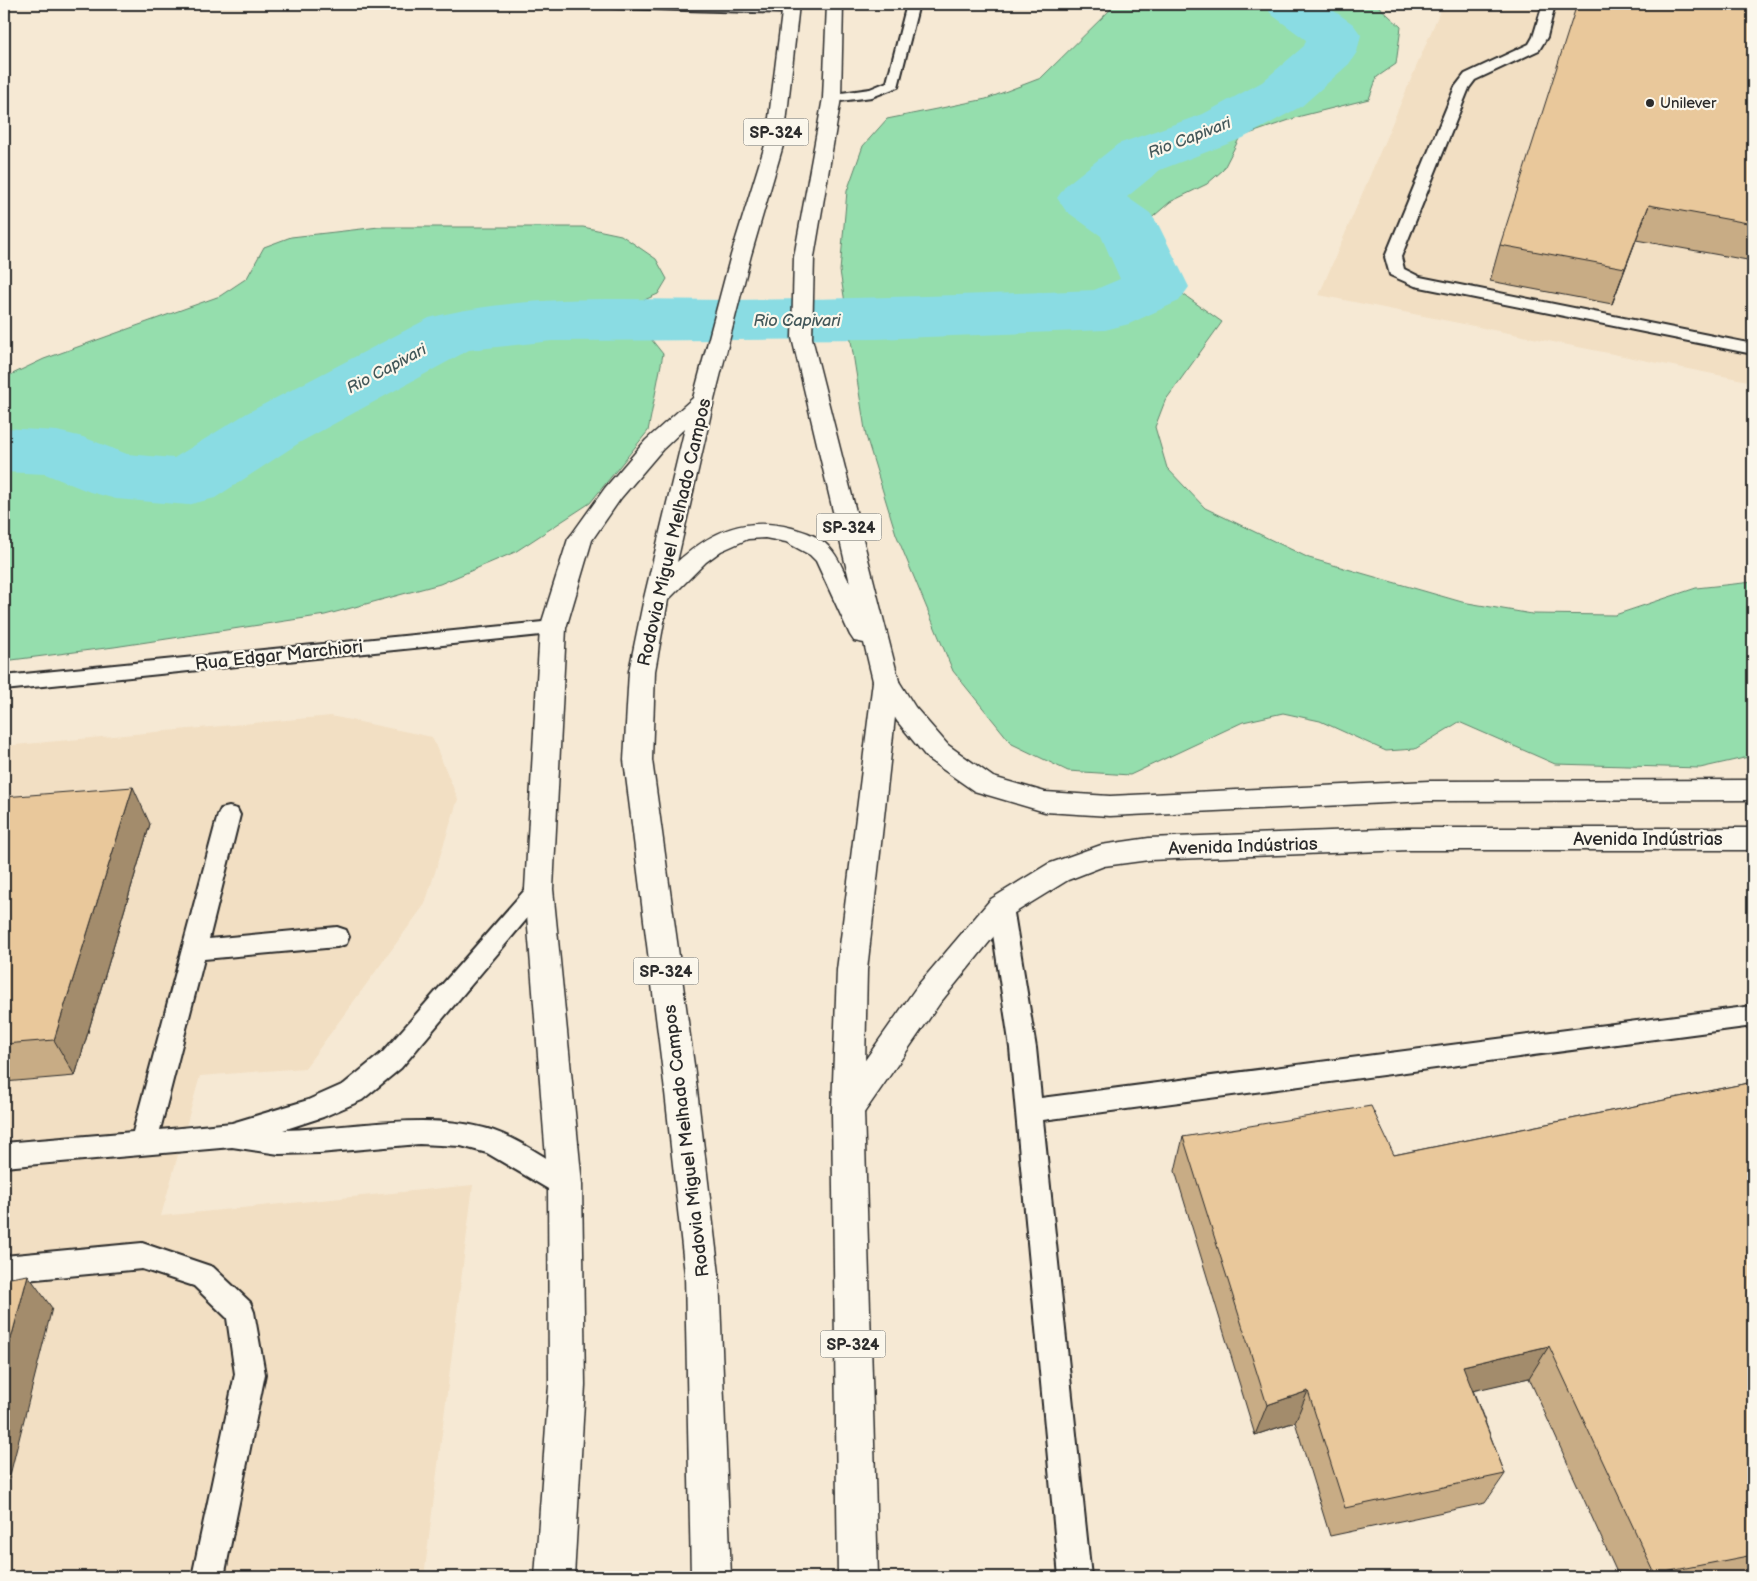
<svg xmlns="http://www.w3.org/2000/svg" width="1757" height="1581" viewBox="0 0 1757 1581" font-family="'Balsamiq Sans',sans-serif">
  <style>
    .built { fill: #f2dfc3 }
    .green { fill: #95dead; stroke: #60846c }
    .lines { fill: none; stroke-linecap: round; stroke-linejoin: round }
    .river { fill: #8adce3; fill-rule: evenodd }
    .lane-casing { stroke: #2b2b2b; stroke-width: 4 }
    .secondary-casing { stroke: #2b2b2b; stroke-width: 3 }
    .highway-casing { stroke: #2b2b2b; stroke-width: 3 }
    .lane { fill: #fbf7ec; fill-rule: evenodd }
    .secondary { fill: #fbf7ec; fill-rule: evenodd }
    .highway { fill: #fbf7ec; fill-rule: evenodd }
    .wall { fill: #c8ac85; stroke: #2b2b2b }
    .shaded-wall { fill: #a38c6c; stroke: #2b2b2b }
    .building { fill: #e9c89b; stroke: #2b2b2b }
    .poi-dot { fill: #2b2b2b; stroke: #fbf7ec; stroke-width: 2 }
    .labels { text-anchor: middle; stroke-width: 4.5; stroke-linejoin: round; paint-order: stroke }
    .far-poi-label { font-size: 15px; fill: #2b2b2b; stroke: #fbf7ec; text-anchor: start }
    .shield { fill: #fbf7ec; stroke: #696865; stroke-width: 1 }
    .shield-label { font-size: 16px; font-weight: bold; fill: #2b2b2b }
    .far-water-label { font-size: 16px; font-style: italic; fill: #435759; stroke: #fbf7ec }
    .street-label { font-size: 18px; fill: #2b2b2b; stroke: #fbf7ec }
  </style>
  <rect width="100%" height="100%" fill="#f6e9d4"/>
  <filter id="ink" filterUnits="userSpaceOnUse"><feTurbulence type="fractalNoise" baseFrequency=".02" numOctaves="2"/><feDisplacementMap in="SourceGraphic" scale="10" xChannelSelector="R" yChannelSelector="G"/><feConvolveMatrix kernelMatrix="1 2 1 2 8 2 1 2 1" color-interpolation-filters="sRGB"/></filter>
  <g filter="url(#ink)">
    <g class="built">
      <polygon points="1443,4 1753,4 1753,382 1319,295"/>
      <polygon points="331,716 432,737 458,799 425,904 305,1068 200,1076 161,1216 473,1185 424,1577 4,1577 4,746"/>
    </g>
    <g class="green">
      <polygon points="1116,4 1376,4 1401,27 1396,64 1377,77 1369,99 1301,116 1240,137 1223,170 1207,184 1170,202 1147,222 1144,244 1159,277 1222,322 1165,401 1155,427 1167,468 1205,508 1309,558 1462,602 1532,614 1615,615 1696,588 1753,582 1753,756 1700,768 1555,764 1459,722 1415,749 1386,751 1320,721 1283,713 1243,722 1130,775 1068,771 1012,744 953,671 896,534 866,436 840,271 847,191 863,146 887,119 986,99 1041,78"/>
      <polygon points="379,227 583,227 621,235 656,259 667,279 658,294 642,301 559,317 619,324 651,339 663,354 648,431 590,503 515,552 440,584 325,615 114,647 4,661 4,378 44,359 220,296 247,278 264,247 291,237"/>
    </g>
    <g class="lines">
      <path class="river" d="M1264,4H1324L1353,24L1361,35L1357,52L1349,64L1302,106L1243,138L1160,170L1127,197L1150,213L1159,226L1189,287L1179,301L1129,324L1105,330L876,339L552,341L469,350L299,443L215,498L188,505L116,499L90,492L45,474L4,472V428L57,431L83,437L127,454L174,458L247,413L429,318C526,293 631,300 730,300C852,299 973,295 1094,290L1120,279L1101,236L1066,211L1057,198L1066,185L1118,144L1203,114L1262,82L1304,46L1306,40L1272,15Z"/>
      <g class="lane-casing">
        <g id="lane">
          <polygon points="610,4 791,5 798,9 791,13 616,8 611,7"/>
          <polygon points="907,4 919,4 898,87 872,97 832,102 827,101 825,98 827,95 870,89 887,82"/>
          <polygon points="1543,4 1555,4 1547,37 1539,50 1475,80 1469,88 1401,257 1404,269 1420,277 1753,344 1753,354 1415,286 1390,275 1385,257 1455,87 1465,74 1529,44 1533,37"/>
          <polygon points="553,621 560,623 563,628 560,633 4,690 4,676"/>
          <path d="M229,807L237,809L240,815L209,939L337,927L346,930L349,937L346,944L337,947L204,959L160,1130L232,1123L308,1100L344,1084L383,1052L531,883L539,880L547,883L551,889L547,895L401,1068L362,1100L323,1117L283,1130C351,1129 438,1108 502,1134C527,1144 551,1162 575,1175L579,1184L575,1193L565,1196L555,1193L487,1153L461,1146L419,1144L319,1153L279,1154L232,1147L4,1167V1143L133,1132L218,815L221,809Z"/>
          <polygon points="1001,898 1009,900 1013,907 1036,1048 1041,1098 1753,1006 1753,1026 1043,1120 1091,1577 1059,1577 1010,1048 989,907 993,900"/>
          <polygon points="142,1243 213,1267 250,1302 254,1312 265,1374 224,1577 192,1577 235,1374 227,1318 194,1286 142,1269 4,1282 4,1256"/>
        </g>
      </g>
      <g class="secondary-casing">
        <g id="secondary">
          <polygon points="886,672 895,675 915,707 948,745 993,777 1045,792 1110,796 1429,781 1753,780 1753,800 1429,801 1110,816 1045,812 974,791 928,759 897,721 873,681 877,675"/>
          <polygon points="1409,828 1753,828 1753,850 1409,850 1149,860 1104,866 1068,880 1011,915 940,1003 859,1120 848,1124 837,1120 832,1110 837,1100 918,985 991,899 1048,864 1101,845 1149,838"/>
        </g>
      </g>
      <g class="highway-casing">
        <path id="highway" d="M783,4H799L784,142L751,255L714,400L677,562C712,531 745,516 792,528C806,532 819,536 829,547C839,557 843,571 850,583L792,338L794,257L823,98L827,4H843L841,98L814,257L812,338L899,681L867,970L864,1110L878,1577H838L832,1110L837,970L873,681L864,643L854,641L850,635L816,561L810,555L786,542L765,538L748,539L721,551L706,562L668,600L655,671L652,760L694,1065L719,1274L731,1577H691L685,1274L662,1065L624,760L629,671L644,598L685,428L662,450L621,498L592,540L566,628L553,889L582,1184L585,1385L574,1577H535L549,1385L548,1184L525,889L540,628L568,539L572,534L605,488L646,440L693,398L731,255L766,142Z"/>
      </g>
      <use href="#lane" class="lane"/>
      <use href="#secondary" class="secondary"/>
      <use href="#highway" class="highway"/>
    </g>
    <g class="wall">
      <polygon points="1753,4 1753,261 1636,240 1612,304 1490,281 1500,245"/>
      <polygon points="4,797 150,824 75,1076 4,1082"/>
      <polygon points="1753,1082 1753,1577 1619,1577 1529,1378 1473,1390 1505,1474 1485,1503 1330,1536 1295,1422 1255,1435 1175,1171 1183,1137 1394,1155"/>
    </g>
    <g class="shaded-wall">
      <polygon points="1649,205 1636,240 1612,304 1625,268"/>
      <polygon points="133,787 150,824 75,1076 54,1040"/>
      <polygon points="28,1275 52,1308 4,1499 4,1365"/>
      <polygon points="1549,1346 1529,1378 1446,1397 1463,1366"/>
      <polygon points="1308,1391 1295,1422 1255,1435 1267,1405"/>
    </g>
    <g class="building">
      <polygon points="1577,4 1753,4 1753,224 1649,205 1625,268 1500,245"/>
      <polygon points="133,787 54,1040 4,1044 4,797"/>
      <polygon points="1753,1082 1753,1555 1655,1574 1549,1346 1463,1366 1505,1474 1345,1508 1308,1391 1267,1405 1183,1137 1371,1106 1394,1155"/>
      <polygon points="28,1275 4,1365 4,1279"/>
    </g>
  </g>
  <circle class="poi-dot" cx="1650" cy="103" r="5"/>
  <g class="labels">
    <g class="far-poi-label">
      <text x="1660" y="108">Unilever</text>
    </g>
    <g class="shield">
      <rect x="743.5" y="118.5" width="65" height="27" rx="4"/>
      <rect x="816.5" y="513.5" width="65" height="27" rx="4"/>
      <rect x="633.5" y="957.5" width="65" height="27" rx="4"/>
      <rect x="820.5" y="1330.5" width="65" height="27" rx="4"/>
    </g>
    <g class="shield-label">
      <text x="776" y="138">SP-324</text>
      <text x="849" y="533">SP-324</text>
      <text x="666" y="977">SP-324</text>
      <text x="853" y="1350">SP-324</text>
    </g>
    <g class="far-water-label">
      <text transform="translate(1189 137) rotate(-21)" y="6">Rio Capivari</text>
      <text x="797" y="326">Rio Capivari</text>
      <text transform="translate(386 368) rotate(-28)" y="6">Rio Capivari</text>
    </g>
    <g class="street-label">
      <text transform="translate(674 532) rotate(-77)" y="6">Rodovia Miguel Melhado Campos</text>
      <text transform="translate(279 655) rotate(-6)" y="6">Rua Edgar Marchiori</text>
      <text x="1648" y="845">Avenida Indústrias</text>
      <text transform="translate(1243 846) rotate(-2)" y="6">Avenida Indústrias</text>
      <text transform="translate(686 1141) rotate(-97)" y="6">Rodovia Miguel Melhado Campos</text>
    </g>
  </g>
  <rect width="1757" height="1581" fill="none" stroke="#fbf7ec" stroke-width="20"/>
  <rect x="10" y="10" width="1737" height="1561" fill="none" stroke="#2b2b2b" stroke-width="2" filter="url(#ink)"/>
</svg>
